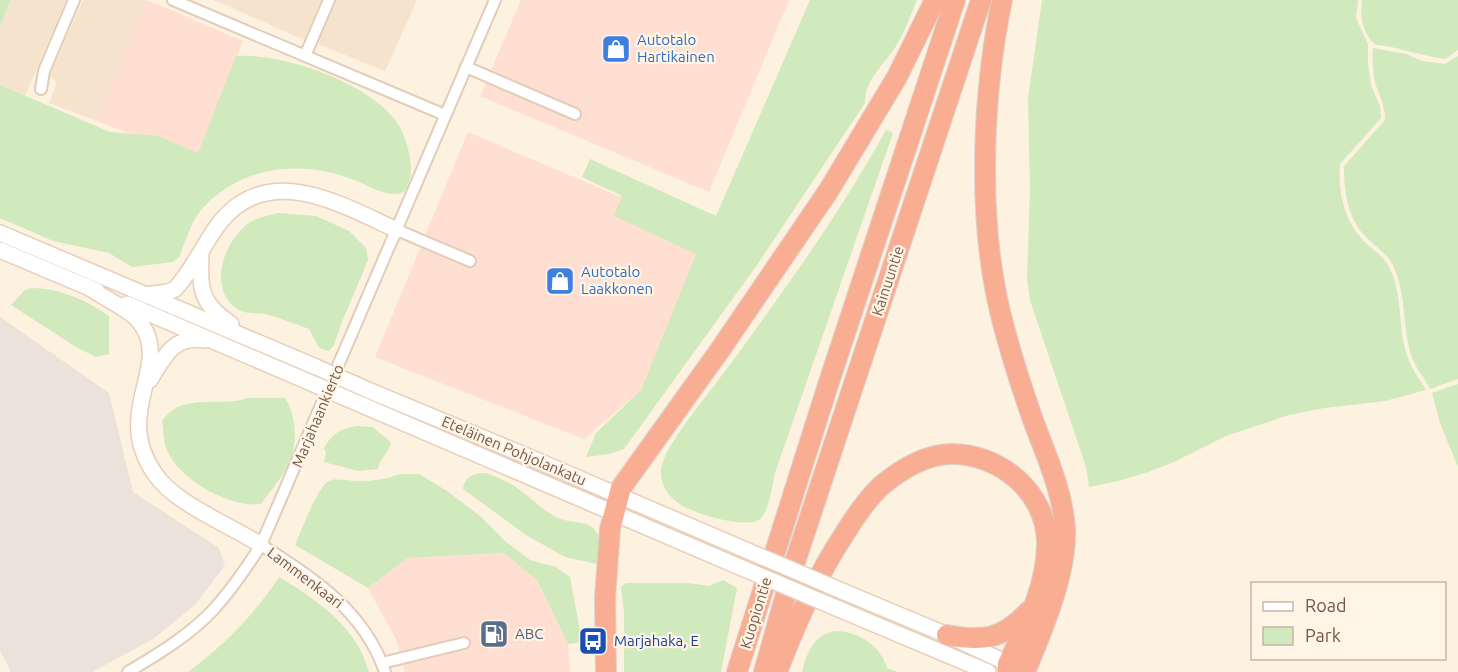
<svg xmlns="http://www.w3.org/2000/svg" width="1458" height="672" viewBox="0 0 1458 672" font-family="Ubuntu,sans-serif">
  <style>
    .residential { fill: #f5e3ce }
    .commercial { fill: #fedfd2 }
    .industrial { fill: #ebe3db }
    .green { fill: #d0eabe }
    .lines { fill: none; stroke-linecap: round; stroke-linejoin: round }
    .street-casing { stroke: #e1cdbb; stroke-width: 14 }
    .secondary-casing { stroke: #e6ceb9; stroke-width: 18 }
    .highway-casing { stroke: #dbd3cf; stroke-width: 22 }
    .street { stroke: #fff; stroke-width: 10 }
    .secondary { stroke: #fff; stroke-width: 15 }
    .highway { stroke: #f9ae94; stroke-width: 20 }
    .secondary-bridge-casing { stroke: #e6ceb9; stroke-width: 18; stroke-linecap: butt }
    .secondary-bridge { stroke: #fff; stroke-width: 15 }
    .labels { text-anchor: middle; stroke-width: 4.5; stroke-linejoin: round; paint-order: stroke }
    .shop-label { font-size: 15px; fill: #366cbe; stroke: #fff5e6; text-anchor: start }
    .street-label { font-size: 15px; fill: #745746; stroke: #fff5e6 }
    .service-label { font-size: 15px; fill: #4e5e75; stroke: #fff5e6; text-anchor: start }
    .transit-label { font-size: 15px; fill: #164399; stroke: #fff5e6; text-anchor: start }
  </style>
  <rect width="100%" height="100%" fill="#fdf1df"/>
  <g class="residential">
    <polygon points="11,0 66,0 25,96 0,85 0,26"/>
    <polygon points="83,0 147,0 97,121 49,103 57,83 50,75"/>
    <polygon points="214,0 321,0 304,40"/>
    <polygon points="337,0 417,0 385,71 318,44"/>
  </g>
  <g class="commercial">
    <polygon points="147,0 243,41 198,160 97,121"/>
    <polygon points="521,0 789,0 709,192 480,96"/>
    <polygon points="468,132 707,234 641,390 584,439 375,357"/>
    <polygon points="504,553 537,580 568,644 570,672 405,672 396,639 368,588 408,558"/>
  </g>
  <polygon class="industrial" points="0,317 109,393 133,492 219,548 225,565 195,605 153,639 92,672 11,672 0,651"/>
  <g class="green">
    <polygon points="0,0 11,0 0,26"/>
    <path d="M810,0H917C911,14 906,29 898,43C886,64 865,77 865,103L757,265L624,449L609,454L586,457L596,433L641,390L696,254L614,216L622,196L582,177L590,159L716,216Z"/>
    <path d="M1042,0H1358L1356,18L1368,44V63L1371,85L1380,106L1381,118L1340,164C1338,193 1344,223 1367,244C1375,252 1384,256 1389,267C1404,296 1397,329 1408,358C1412,370 1420,379 1426,390L1385,401L1324,408L1289,415L1226,436L1174,462L1148,472L1118,481L1089,487L1086,467L1030,300L1027,278L1030,191L1028,99Z"/>
    <path d="M1362,0H1458V50L1445,59C1421,56 1400,47 1376,45C1362,33 1360,17 1362,0Z"/>
    <path d="M1373,48L1406,54L1422,61L1445,64L1458,56V379L1430,389C1425,378 1416,369 1412,357C1402,329 1407,297 1394,268C1389,255 1380,250 1370,241C1348,221 1344,195 1344,166L1385,120C1385,104 1379,96 1375,82C1373,71 1372,60 1373,48Z"/>
    <path d="M236,56C282,53 360,80 392,116C401,126 406,139 409,153C412,167 412,180 404,192C387,199 368,185 352,179C299,159 239,166 200,211C191,223 185,243 179,257L173,262L132,267L109,253L53,241L0,218V85L110,132L158,136L198,153Z"/>
    <path d="M886,130L893,133L775,473C772,486 770,506 762,517C752,531 702,515 689,509C674,503 660,488 661,471C662,449 702,402 716,383C739,353 761,322 783,291C820,239 855,186 886,130Z"/>
    <path d="M278,213L316,216L349,231L366,248L368,260L342,322L334,345L329,351L319,348L309,329C295,324 280,318 265,314C256,313 244,314 237,309C209,289 222,247 244,227C254,218 265,216 278,213Z"/>
    <path d="M31,288C59,288 86,300 109,316V354L96,357L76,347L11,305L25,290Z"/>
    <polygon points="1458,384 1458,467 1440,423 1432,393"/>
    <path d="M248,398H285C296,414 298,443 290,461C284,476 270,491 261,504C230,508 179,480 167,450C163,442 164,431 162,422C180,391 220,408 248,398Z"/>
    <path d="M357,426L372,427L391,442C389,453 379,459 378,469L358,471L324,462L326,452L324,448C332,434 341,428 357,426Z"/>
    <path d="M486,473C496,477 507,481 516,487C530,497 541,509 556,517C568,524 586,519 595,530C603,539 601,554 602,565L565,557L526,535L463,489C465,476 475,473 486,473Z"/>
    <path d="M401,474H419L447,491L480,516L505,541L530,560L556,567L570,577L582,642L568,644L537,580L504,553L408,558L368,588L295,545C301,531 317,490 327,482C333,478 339,480 346,480C366,483 381,480 401,474Z"/>
    <path d="M279,577C317,600 356,626 369,672H188C223,646 255,614 279,577Z"/>
    <polygon points="723,580 737,588 721,672 624,672 624,612 621,587 626,583 688,583 709,586"/>
    <path d="M837,631C859,632 881,646 887,668L898,672H802C807,653 814,633 837,631Z"/>
  </g>
  <g class="lines">
    <g class="street-casing">
      <g id="street">
        <polyline points="173,0 445,115"/>
        <polyline points="305,56 329,0"/>
        <polyline points="466,67 575,114"/>
        <polyline points="41,89 44,71 74,0"/>
        <polyline points="397,230 470,261"/>
        <path d="M261,545C313,577 365,612 385,672"/>
        <polyline points="382,663 464,643"/>
        <path d="M128,672C158,654 190,635 214,609C232,589 247,567 261,545L495,0"/>
      </g>
    </g>
    <g class="secondary-casing">
      <g id="secondary">
        <polyline points="0,233 316,367"/>
        <polyline points="0,250 97,291"/>
        <path d="M201,253C200,288 199,303 231,324"/>
        <path d="M88,287C102,297 127,308 138,320C164,350 141,383 139,417C137,437 143,457 155,474C175,504 230,525 261,545"/>
        <path d="M146,295L168,292L175,289C194,269 204,242 221,221C271,161 343,206 397,230"/>
        <polyline points="127,304 309,382"/>
        <path d="M150,380C164,357 173,335 205,340"/>
        <polyline points="368,390 522,454 741,548"/>
        <polyline points="362,405 735,565"/>
        <polyline points="842,591 947,635 1018,668"/>
        <polyline points="834,607 988,672"/>
      </g>
    </g>
    <g class="highway-casing">
      <g id="highway">
        <path d="M1002,0C983,91 978,207 997,298C1006,340 1019,380 1033,420C1046,455 1063,492 1065,529C1067,573 1042,631 1025,672"/>
        <path d="M947,635C983,642 1003,639 1029,611"/>
        <polyline points="606,672 605,598 610,529 621,488 720,350 829,190 897,77 935,0"/>
        <polyline points="737,672 828,385 955,0"/>
        <polyline points="764,672 795,562 981,0"/>
        <path d="M777,672C796,623 816,577 845,533C855,517 867,499 881,486C900,470 925,455 950,454C1000,453 1047,493 1047,543C1047,587 1026,625 1008,664V672"/>
      </g>
    </g>
    <use href="#street" class="street"/>
    <use href="#secondary" class="secondary"/>
    <use href="#highway" class="highway"/>
    <g class="secondary-bridge-casing">
      <g id="secondary-bridge">
        <polyline points="316,367 368,390"/>
        <polyline points="309,382 362,405"/>
        <polyline points="741,548 842,591"/>
        <polyline points="735,565 834,607"/>
      </g>
    </g>
    <use href="#secondary-bridge" class="secondary-bridge"/>
  </g>
  <defs>
    <g id="shop-square" transform="scale(1.5)"><rect x="-9" y="-9" width="18" height="18" rx="4" fill="#3f7fe0" stroke="#fff5e6"/><path d="M-5-2.5h2.3a2.7 3.5 0 0 1 5.4 0H5L5.5 6h-11ZM-1.5-2.5h3a1.5 2.3 0 0 0-3 0Z" fill="#fff"/></g>
    <g id="fuel-square" transform="scale(1.5)"><rect x="-9" y="-9" width="18" height="18" rx="4" fill="#5c6f8a" stroke="#fff5e6"/><path d="M-5.5-6h7V0h2V4h1.3V-2.5L3-4.5l.8-.8L6-3V5H2.5V1h-1V6h-7ZM-4.2-4.7v3.2H.2V-4.7Z" fill="#fff"/></g>
    <g id="bus-square" transform="scale(1.5)"><rect x="-9" y="-9" width="18" height="18" rx="4" fill="#1a4fb4" stroke="#fff5e6"/><path d="M-5-6H5V4H4V6H2V4H-2V6H-4V4H-5ZM-3.5-4V0h7V-4ZM-3.5 1.2v1.5H-2V1.2ZM2 1.2v1.5H3.5V1.2Z" fill="#fff"/></g>
  </defs>
  <g fill-rule="evenodd">
    <use href="#shop-square" x="616" y="49"/>
    <use href="#shop-square" x="560" y="281"/>
    <use href="#fuel-square" x="494" y="634"/>
    <use href="#bus-square" x="593" y="641"/>
  </g>
  <g class="labels">
    <g class="shop-label">
      <text x="637" y="45">Autotalo<tspan x="637" dy="17">Hartikainen</tspan></text>
      <text x="581" y="277">Autotalo<tspan x="581" dy="17">Laakkonen</tspan></text>
    </g>
    <g class="street-label">
      <text transform="translate(888 281) rotate(-72)" y="5">Kainuuntie</text>
      <text transform="translate(318 416) rotate(-67)" y="5">Marjahaankierto</text>
      <text transform="translate(514 451) rotate(23)" y="5">Eteläinen Pohjolankatu</text>
      <text transform="translate(305 578) rotate(37)" y="5">Lammenkaari</text>
      <text transform="translate(756 613) rotate(-73)" y="5">Kuopiontie</text>
    </g>
    <g class="service-label">
      <text x="515" y="639">ABC</text>
    </g>
    <g class="transit-label">
      <text x="614" y="646">Marjahaka, E</text>
    </g>
  </g>
  <rect x="1251" y="582" width="195" height="78" fill="#fff5e6" stroke="#c7b6a6" stroke-width="1.5"/>
  <rect x="1263" y="602" width="30" height="9" fill="#ffffff" stroke="#c7b6a6" stroke-width="1.5"/>
  <text x="1305" y="612" font-size="18" fill="#745746">Road</text>
  <rect x="1263" y="627" width="30" height="18" fill="#d0eabe" stroke="#c7b6a6" stroke-width="1.5"/>
  <text x="1305" y="642" font-size="18" fill="#745746">Park</text>
</svg>
